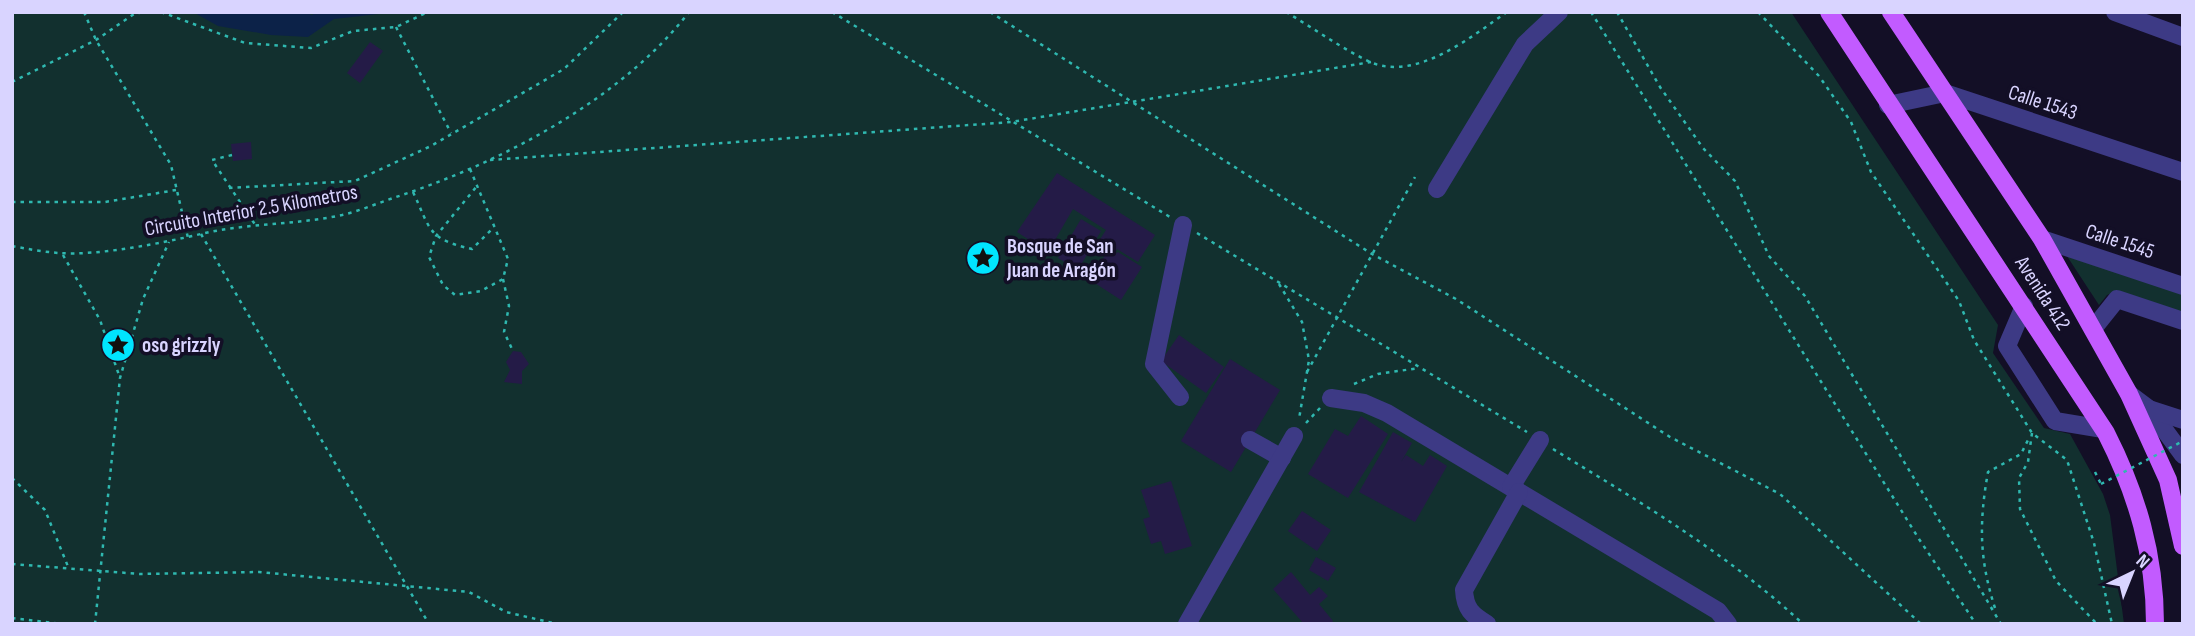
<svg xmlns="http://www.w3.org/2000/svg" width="2195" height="636" viewBox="0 0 2195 636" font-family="'Sofia Sans Condensed',sans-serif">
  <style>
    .green { fill: #12302f }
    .water { fill: #0c2248 }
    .building { fill: #241b47 }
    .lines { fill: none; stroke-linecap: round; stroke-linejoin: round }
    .path { stroke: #2fb8b0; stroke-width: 2.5; stroke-dasharray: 3.5 5; stroke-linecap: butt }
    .minor { stroke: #3d3a85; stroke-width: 18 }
    .major { stroke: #c25bff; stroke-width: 18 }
    .path-bridge { stroke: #2fb8b0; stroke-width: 2.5; stroke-dasharray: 3.5 5; stroke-linecap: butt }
    .labels { text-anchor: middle; stroke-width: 7; stroke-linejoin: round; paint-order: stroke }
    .street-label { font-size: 21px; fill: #d9d4ff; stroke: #130f26 }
    .poi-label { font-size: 21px; font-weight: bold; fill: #d9d4ff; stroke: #130f26; text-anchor: start }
  </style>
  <rect width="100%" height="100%" fill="#130f26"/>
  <g class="green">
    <polygon points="12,12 1791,12 1998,325 1993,353 2044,428 2070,434 2103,494 2110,515 2124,624 12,624"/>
    <polygon points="2063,250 2183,290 2183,313 2118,291 2107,295 2099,305"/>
  </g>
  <polygon class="water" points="193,12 304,12 312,15 317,12 396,12 334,19 308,37 271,35 218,26"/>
  <g class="building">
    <polygon points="370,42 383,51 360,83 347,73"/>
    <polygon points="251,142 252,159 233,161 231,144"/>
    <polygon points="1057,173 1155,235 1138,262 1117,249 1113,256 1118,252 1142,267 1121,300 1090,280 1107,252 1103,256 1093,250 1106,230 1073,209 1048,252 1017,232"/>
    <polygon points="1081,219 1101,231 1078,270 1058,258"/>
    <polygon points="1179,335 1224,367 1206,393 1161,361"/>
    <polygon points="513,351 521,352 529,364 522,371 522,384 504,382 510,370 506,362"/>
    <polygon points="1230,359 1280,390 1231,472 1181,441"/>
    <polygon points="1361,416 1388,434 1348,498 1308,474 1335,429 1348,436"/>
    <polygon points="1393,432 1412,443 1401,462 1406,455 1423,466 1430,455 1447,466 1415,522 1359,492"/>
    <polygon points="1171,481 1192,546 1165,554 1161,541 1151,544 1143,519 1150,517 1141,490"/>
    <polygon points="1302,511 1331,530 1317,551 1288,531"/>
    <polygon points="1316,557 1336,568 1328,581 1309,570"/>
    <polygon points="1291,572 1310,595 1319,587 1328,596 1319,604 1333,621 1331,624 1304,624 1273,589"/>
  </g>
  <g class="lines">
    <g class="path">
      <polyline points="84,12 96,40 171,165 188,238"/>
      <polyline points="161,12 245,43 311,48 353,31 396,27 428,12"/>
      <polyline points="832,12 1170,217"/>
      <polyline points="990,12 1372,254 1456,299 1670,437 1780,494 1921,624"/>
      <path d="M1286,12C1313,28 1341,48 1370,62C1416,82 1471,37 1507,12"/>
      <polyline points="1591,12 1919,539 1976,624"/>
      <polyline points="1617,12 1660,87 1703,148 1735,181 1769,256 1805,296 2001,624"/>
      <polyline points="1758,12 1819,76 1851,122 1871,172 1959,301 1974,340 2032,433 2067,460 2094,543 2112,624"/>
      <polyline points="396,27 451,133"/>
      <polyline points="12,82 96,40 134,14 144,12"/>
      <polyline points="232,155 212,160 256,226"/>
      <polyline points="490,160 1011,122 1371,62"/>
      <polyline points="470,169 508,259 503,279 481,291 455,295 443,285 429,257 436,236 477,186"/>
      <polyline points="229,188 355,181 431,146 564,69 623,12"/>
      <path d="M413,192C431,230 427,239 472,249L494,227"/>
      <polyline points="12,202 105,202 176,190"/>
      <polyline points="1197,233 1527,432"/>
      <polyline points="201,234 429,624"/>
      <path d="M12,246C28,249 44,252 59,253C98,256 162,243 201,234C247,223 296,225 342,215C359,211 376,204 393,198C498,164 620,101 689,12"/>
      <polyline points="63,255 100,320 120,378"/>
      <polyline points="503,279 509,306 504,332 513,351"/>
      <polyline points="1279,284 1302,322 1309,360 1299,419"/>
      <polyline points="1307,372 1415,177"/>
      <polyline points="1354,384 1378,374 1419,368"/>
      <polyline points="1306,423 1320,408"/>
      <polyline points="2032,433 2028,462 2019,478 2020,509 2056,581 2097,624"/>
      <path d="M1553,449C1640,502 1728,554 1803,624"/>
      <polyline points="2095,472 2101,484"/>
      <polyline points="12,478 45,510 69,569"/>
      <polyline points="12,564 140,574 259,572 469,592 506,612 557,624"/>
      <path d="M1995,608C1979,559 1979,522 1988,472L2021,454L2030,436"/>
      <polyline points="12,618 63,624"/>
      <polyline points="95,624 120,378 143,299 169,242"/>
      <polyline points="442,624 468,624"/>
    </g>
    <g class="minor">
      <polyline points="2115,12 2183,37"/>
      <polyline points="1888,105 1945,93 2183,172"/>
      <polyline points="1437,189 1525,44 1559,12"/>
      <polyline points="2042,239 2183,286"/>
      <polyline points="2024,306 2007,346 2055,421 2103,429"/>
      <polyline points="2093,329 2117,299 2183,321"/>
      <polyline points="2129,394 2149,409 2183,455"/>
      <polyline points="1180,397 1154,364 1183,225"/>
      <polyline points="1331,398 1364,403 1387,413 1718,611 1728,624"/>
      <polyline points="2149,409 2183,420"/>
      <polyline points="1250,440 1282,458"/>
      <polyline points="1511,487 1540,440"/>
      <polyline points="1187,624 1294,436"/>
      <path d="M1487,624C1472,615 1465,609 1464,590L1519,492"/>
    </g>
    <g class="major">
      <path d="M1829,12L2106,433C2137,494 2155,555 2155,624"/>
      <polyline points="1891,12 2042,239 2129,394 2168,480 2183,546"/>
    </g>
    <polyline class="path-bridge" points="2101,484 2183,441"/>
  </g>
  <defs>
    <g id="sight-disc" transform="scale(1.75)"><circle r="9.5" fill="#00e5ff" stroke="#130f26"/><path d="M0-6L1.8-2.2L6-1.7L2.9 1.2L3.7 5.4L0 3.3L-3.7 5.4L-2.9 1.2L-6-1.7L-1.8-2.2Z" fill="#111"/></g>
  </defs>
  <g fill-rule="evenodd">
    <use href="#sight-disc" x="983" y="258"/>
    <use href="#sight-disc" x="118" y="345"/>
  </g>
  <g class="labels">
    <g class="street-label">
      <text transform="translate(2043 102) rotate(18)" y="7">Calle 1543</text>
      <text transform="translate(251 210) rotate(-10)" y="7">Circuito Interior 2.5 Kilometros</text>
      <text transform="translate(2120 241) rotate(18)" y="7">Calle 1545</text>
      <text transform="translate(2043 293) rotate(57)" y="7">Avenida 412</text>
    </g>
    <g class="poi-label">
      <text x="1007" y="253">Bosque de San<tspan x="1007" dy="24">Juan de Aragón</tspan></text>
      <text x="142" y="352">oso grizzly</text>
    </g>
  </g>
  <rect width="2195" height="636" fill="none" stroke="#d9d4ff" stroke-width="28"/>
  <g transform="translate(2132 573) rotate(43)" stroke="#130f26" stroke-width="5" paint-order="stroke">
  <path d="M0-5L12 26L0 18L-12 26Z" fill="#d9d4ff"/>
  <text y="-10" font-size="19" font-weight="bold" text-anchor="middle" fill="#d9d4ff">N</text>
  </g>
</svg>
